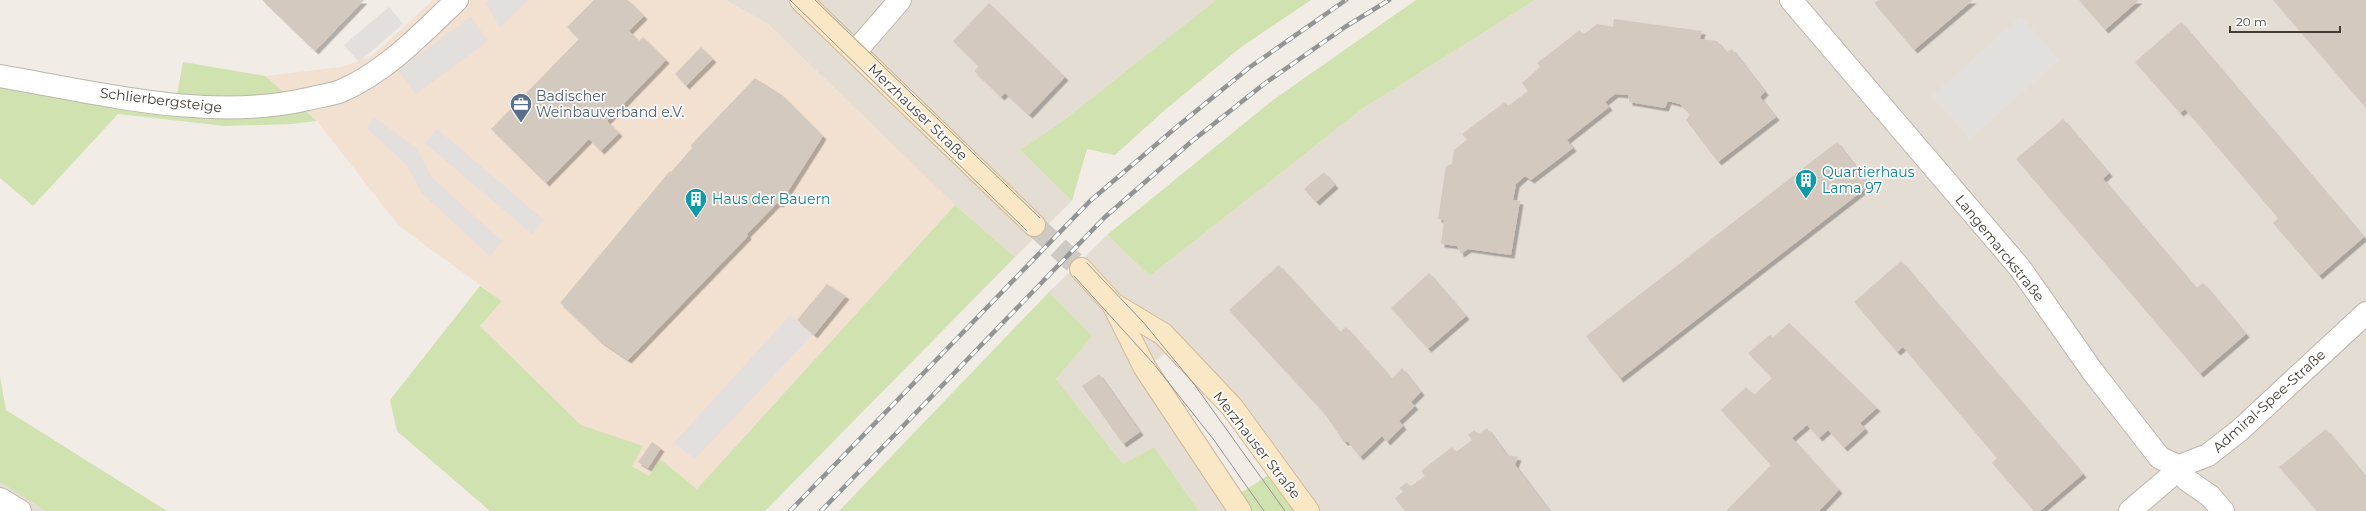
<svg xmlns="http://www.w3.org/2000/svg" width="2366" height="511" viewBox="0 0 2366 511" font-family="Montserrat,sans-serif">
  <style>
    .residential { fill: #e4ddd4 }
    .commercial { fill: #f2e0d1 }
    .green { fill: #d1e2b1 }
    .parking { fill: #e2dfdd }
    .building { fill: #d4c9bf; filter: url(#shadow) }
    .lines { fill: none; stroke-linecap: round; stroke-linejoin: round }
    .secondary-tunnel { stroke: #cec9c2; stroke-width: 22; stroke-dasharray: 22 11; stroke-linecap: butt }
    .street-casing { stroke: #beb5ac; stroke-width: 24 }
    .secondary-casing { stroke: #cdb998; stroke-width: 24 }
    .street { stroke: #fff; stroke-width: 22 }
    .secondary { stroke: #fae7c6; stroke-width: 22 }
    .tram { stroke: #949494; stroke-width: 1 }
    .rail-casing { stroke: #949494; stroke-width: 4.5 }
    .rail { stroke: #fff; stroke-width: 3; stroke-dasharray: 9; stroke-linecap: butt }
    .labels { text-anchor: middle; stroke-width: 3.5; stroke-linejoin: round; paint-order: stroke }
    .service-label { font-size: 14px; fill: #4e5e75; stroke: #fff; text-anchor: start }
    .street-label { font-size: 14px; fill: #433c35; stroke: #fff }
    .culture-label { font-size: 14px; fill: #0d838f; stroke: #fff; text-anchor: start }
  </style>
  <defs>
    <filter id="shadow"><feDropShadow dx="3.5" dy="3.5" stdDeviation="0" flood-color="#0004"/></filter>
  </defs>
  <rect width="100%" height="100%" fill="#f1ece5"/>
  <g class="residential">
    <polygon points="725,0 1216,0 1060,123 1020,150 1072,201 1015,257 955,205 768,24"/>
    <polygon points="1535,0 2366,0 2366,511 1296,511 1220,409 1169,350 1154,362 1251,511 1199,511 1154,447 1123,464 1056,379 1091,336 1049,292 1107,235 1150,276 1362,109"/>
    <polygon points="0,482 46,511 0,511"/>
  </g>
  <polygon class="commercial" points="433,0 725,0 768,24 955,205 697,489 660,459 649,476 632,466 642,446 581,425 480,326 502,301 399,226 317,121 265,76 342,67 372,56"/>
  <g class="green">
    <polygon points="1216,0 1311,0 1240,48 1166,109 1115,155 1087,149 1072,201 1020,150 1060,123"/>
    <polygon points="1416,0 1535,0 1362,109 1150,276 1107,235 1273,100"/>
    <polygon points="183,62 265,76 317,121 292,124 225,126 118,114 33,206 0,178 0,65 116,87 177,95"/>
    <polygon points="955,205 1015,257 765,511 490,511 397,431 390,400 480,286 502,301 480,326 581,425 643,446 632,466 649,476 660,459 697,489"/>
    <polygon points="1049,292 1092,336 1056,379 1123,464 1154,447 1199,511 839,511"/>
    <polygon points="0,377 6,410 167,511 46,511 0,482"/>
    <polygon points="1270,474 1296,511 1251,511 1239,494"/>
  </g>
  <g class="parking">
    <polygon points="489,0 528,0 500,28 486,3"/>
    <polygon points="389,7 403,24 359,62 344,45"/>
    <polygon points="2021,16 2060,60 1970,139 1931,96"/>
    <polygon points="471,17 488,41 416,94 398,70"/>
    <polygon points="374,117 416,148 433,179 502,241 490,256 422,193 406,164 367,128"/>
    <polygon points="437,129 544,220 532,234 425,143"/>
    <polygon points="790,315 812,335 695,459 674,443"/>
  </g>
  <g class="building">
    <polygon points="262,0 364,0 315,51"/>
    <polygon points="594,0 628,0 644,16 629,31 639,41 643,37 666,60 607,121 619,133 601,151 589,139 546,183 491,129 579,39 567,27"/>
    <polygon points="1879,0 1973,0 1914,50 1874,3"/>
    <polygon points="2079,0 2139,0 2105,30"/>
    <polygon points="2273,0 2366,0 2366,108"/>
    <polygon points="989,3 1065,77 1029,115 1005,93 1001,97 974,71 979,66 953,41"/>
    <polygon points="1614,19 1702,31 1700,39 1717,41 1726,52 1732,49 1765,92 1760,97 1776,117 1718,162 1686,120 1690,115 1680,104 1668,101 1665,108 1629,102 1628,95 1615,94 1605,102 1609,107 1567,140 1573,148 1531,180 1525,176 1516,184 1513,200 1520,201 1511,255 1468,249 1461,254 1457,246 1441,244 1444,220 1438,219 1446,166 1452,164 1454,150 1467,140 1462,134 1505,102 1508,106 1528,91 1522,83 1540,67 1537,63 1580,30 1583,35 1597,24 1613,27"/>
    <polygon points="2181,22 2364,237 2319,276 2273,223 2278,218 2185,109 2180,113 2135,62"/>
    <polygon points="701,47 713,59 686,86 675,74"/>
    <polygon points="755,78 782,95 823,136 780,204 777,203 747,234 748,236 628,360 600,341 560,303 669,172 672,171 692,148 691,145"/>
    <polygon points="2063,119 2109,173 2103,179 2196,288 2203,283 2246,334 2200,374 2016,159"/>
    <polygon points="1837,142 1870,185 1620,379 1586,336"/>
    <polygon points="1324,172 1335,185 1316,202 1304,189"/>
    <polygon points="1901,261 2083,474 2040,511 2034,511 1992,463 1997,458 1903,347 1897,352 1854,302"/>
    <polygon points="1279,265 1340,332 1346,327 1392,379 1402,368 1421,392 1411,402 1415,406 1399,421 1403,426 1387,442 1382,436 1360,457 1348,442 1344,442 1324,413 1229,310"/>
    <polygon points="1429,273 1466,316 1428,349 1391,308"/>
    <polygon points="827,284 846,296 814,335 797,320"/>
    <polygon points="1789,323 1877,408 1860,423 1865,429 1844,448 1828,430 1819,438 1807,425 1792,438 1839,490 1819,511 1726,511 1771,465 1721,410 1746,387 1754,395 1772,378 1748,353 1771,334 1772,338"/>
    <polygon points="1099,374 1140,432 1123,444 1082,386"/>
    <polygon points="1487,428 1507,455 1518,457 1515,465 1550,511 1405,511 1395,498 1403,492 1399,488 1407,482 1410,487 1425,476 1421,471 1452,447 1456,452 1472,440 1468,435 1474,430 1479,434"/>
    <polygon points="2326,429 2366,477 2366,511 2317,511 2279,467"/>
    <polygon points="652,442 661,448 648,468 638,462"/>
  </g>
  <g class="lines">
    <polyline class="secondary-tunnel" points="1034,225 1081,269"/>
    <g class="street-casing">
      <g id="street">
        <polyline points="1791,0 2020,268 2093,372 2160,458 2174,464 2187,480 2210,496 2223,511"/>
        <polyline points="855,52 900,0"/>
        <path d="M0,76C100,93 208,122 308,99C319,96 331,95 341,91C386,72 422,33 457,0"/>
        <polyline points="0,499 20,511"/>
        <polyline points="2130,511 2185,464 2208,455 2240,430 2366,313"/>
      </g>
    </g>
    <g class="secondary-casing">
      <g id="secondary">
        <polyline points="801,0 1034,225"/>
        <polyline points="1081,269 1113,304 1145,368 1240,511"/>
        <polyline points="1113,304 1163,334 1232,407 1308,511"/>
      </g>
    </g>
    <use href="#street" class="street"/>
    <use href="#secondary" class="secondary"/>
    <g class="tram">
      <polyline points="790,0 1027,231"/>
      <polyline points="815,0 1040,218"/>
      <polyline points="1087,263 1144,323 1194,384 1285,511"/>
      <polyline points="1074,276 1153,363 1214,440 1264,511"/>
    </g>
    <g class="rail-casing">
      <g id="rail">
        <polyline points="790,511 1090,201 1179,125 1250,67 1346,0"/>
        <polyline points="821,511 1105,217 1191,142 1264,84 1345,27 1389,0"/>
      </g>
    </g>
    <use href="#rail" class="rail"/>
  </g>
  <defs>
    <g id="office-pin" transform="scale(1.15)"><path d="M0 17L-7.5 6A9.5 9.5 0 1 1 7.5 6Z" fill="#5c6f8a" stroke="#fff"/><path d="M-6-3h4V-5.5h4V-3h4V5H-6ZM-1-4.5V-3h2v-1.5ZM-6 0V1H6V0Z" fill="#fff"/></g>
    <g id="building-pin" transform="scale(1.15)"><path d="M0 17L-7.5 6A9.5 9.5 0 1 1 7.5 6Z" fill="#0f9aa8" stroke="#fff"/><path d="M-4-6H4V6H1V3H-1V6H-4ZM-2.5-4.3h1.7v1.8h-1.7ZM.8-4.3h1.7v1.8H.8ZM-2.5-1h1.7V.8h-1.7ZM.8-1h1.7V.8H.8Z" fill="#fff"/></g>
  </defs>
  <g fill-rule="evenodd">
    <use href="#office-pin" x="521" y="104"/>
    <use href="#building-pin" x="1806" y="180"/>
    <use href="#building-pin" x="696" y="199"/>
  </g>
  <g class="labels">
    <g class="service-label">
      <text x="536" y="101">Badischer<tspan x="536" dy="16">Weinbauverband e.V.</tspan></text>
    </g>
    <g class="street-label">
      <text transform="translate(161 100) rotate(7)" y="5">Schlierbergsteige</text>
      <text transform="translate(918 112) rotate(44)" y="5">Merzhauser Straße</text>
      <text transform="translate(2000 248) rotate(51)" y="5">Langemarckstraße</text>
      <text transform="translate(2269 401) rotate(-42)" y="5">Admiral-Spee-Straße</text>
      <text transform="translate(1257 445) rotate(52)" y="5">Merzhauser Straße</text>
    </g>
    <g class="culture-label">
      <text x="1822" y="177">Quartierhaus<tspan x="1822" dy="16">Lama 97</tspan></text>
      <text x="712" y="204">Haus der Bauern</text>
    </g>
  </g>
  <path d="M2230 26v6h110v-6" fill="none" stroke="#433c35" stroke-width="2"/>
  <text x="2236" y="26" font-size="12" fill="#433c35" stroke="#ffffff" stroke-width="3" paint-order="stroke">20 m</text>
</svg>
